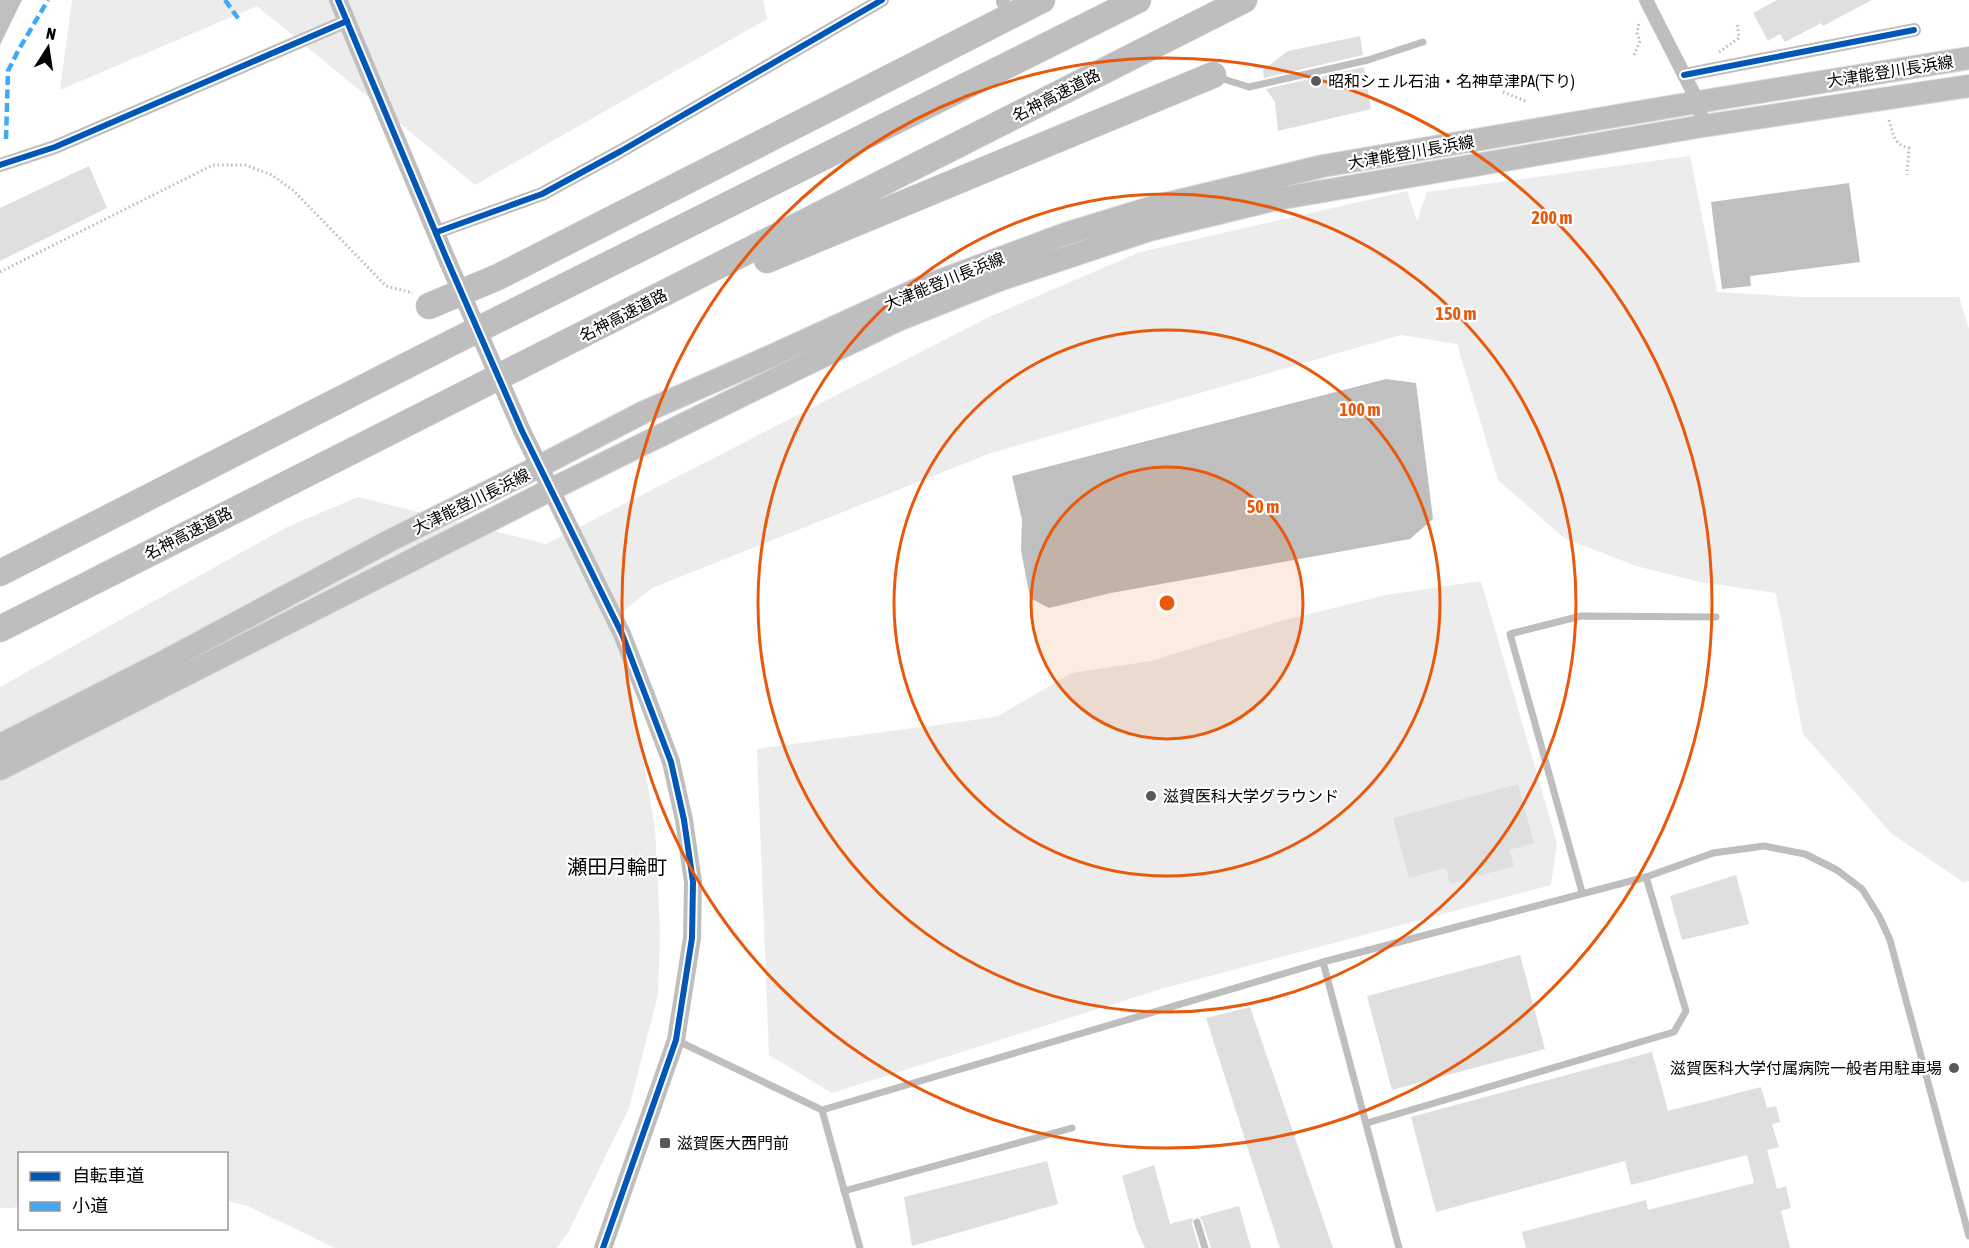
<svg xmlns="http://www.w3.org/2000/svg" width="1969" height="1248" viewBox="0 0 1969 1248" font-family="'Asap Condensed','Noto Sans JP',sans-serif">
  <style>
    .green { fill: #ececec }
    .water { fill: #bfbfbf }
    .building { fill: #dfdfdf }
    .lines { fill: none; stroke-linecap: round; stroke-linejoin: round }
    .primary-casing { stroke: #dbdbdb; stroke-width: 24 }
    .motorway-casing { stroke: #dbdbdb; stroke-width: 27 }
    .path { stroke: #b9b9b9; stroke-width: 3; stroke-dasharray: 1.5 3; stroke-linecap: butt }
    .service { stroke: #bebebe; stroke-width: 7 }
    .minor { stroke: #bebebe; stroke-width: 14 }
    .tertiary { stroke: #bebebe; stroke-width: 18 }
    .primary { stroke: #bebebe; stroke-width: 22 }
    .motorway { stroke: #bebebe; stroke-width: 26 }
    .tertiary-bridge { stroke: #bebebe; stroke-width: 18 }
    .quiet { stroke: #3fa9f5; stroke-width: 4.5; stroke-dasharray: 9 4.5; stroke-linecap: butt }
    .cycleway-casing { stroke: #fff; stroke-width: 10 }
    .cycleway { stroke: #0057b8; stroke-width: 6 }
    .ring { fill: none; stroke: #e8590c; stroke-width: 3 }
    .poi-dot { fill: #595959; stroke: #fff; stroke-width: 2 }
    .labels { text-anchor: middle; stroke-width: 4.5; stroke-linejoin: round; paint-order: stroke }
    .street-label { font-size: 16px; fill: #000; stroke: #fff }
    .poi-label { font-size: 16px; fill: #000; stroke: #fff; text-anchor: start }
    .quarter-label { font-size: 20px; fill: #000; stroke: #fff }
    .centre { fill: #e8590c; stroke: #fff; stroke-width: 3 }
    .ring-label { font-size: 18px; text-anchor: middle; font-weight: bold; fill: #e8590c; stroke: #fff; stroke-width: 4.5; stroke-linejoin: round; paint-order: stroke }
  </style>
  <rect width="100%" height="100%" fill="#fff"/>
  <g class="green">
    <polygon points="72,0 763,0 767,19 475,185 257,6 60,90"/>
    <polygon points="1690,156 1717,292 1800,297 1959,297 1969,329 1969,881 1963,882 1892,834 1803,734 1776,593 1700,582 1636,566 1564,538 1498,480 1457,344 1401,335 991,453 652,588 618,615 655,828 660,930 658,994 629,1108 569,1231 557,1248 335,1248 248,1206 227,1201 226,1154 20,1154 19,1206 13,1208 0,1208 0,687 287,527 358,497 546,544 991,316 1140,252 1407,191 1417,221 1427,192"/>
    <polygon points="1481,581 1557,843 1551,885 1161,989 832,1093 769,1055 757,749 996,717 1072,673 1151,661 1281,621 1386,595"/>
  </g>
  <g class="water">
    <polygon points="0,0 22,0 0,45"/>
    <polygon points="1849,183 1860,262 1750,276 1751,286 1722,289 1711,202"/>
    <polygon points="1386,379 1416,383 1433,519 1410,539 1111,593 1049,608 1030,598 1021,550 1022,520 1012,476"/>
  </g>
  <g class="building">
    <polygon points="1777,0 1872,0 1823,26 1821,23 1785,42 1780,34 1768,41 1753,13"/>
    <polygon points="1360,36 1363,55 1264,78 1263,70 1288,51"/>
    <polygon points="1364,67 1371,109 1278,131 1275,102 1266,89"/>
    <polygon points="89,166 107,208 0,261 0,208"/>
    <polygon points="1518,784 1534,843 1509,850 1514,866 1450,884 1446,868 1409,878 1393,818"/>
    <polygon points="1736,875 1749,924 1682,940 1670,896"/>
    <polygon points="1520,955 1545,1049 1392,1090 1367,996"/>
    <polygon points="1250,1007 1333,1248 1280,1248 1206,1018"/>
    <polygon points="1652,1052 1668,1111 1761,1087 1767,1108 1776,1106 1780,1122 1772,1124 1779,1147 1767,1150 1777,1189 1786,1186 1791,1208 1781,1211 1790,1248 1526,1248 1522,1232 1646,1200 1648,1210 1754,1183 1747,1155 1631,1185 1625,1161 1436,1212 1411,1117"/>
    <polygon points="1047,1161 1058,1204 912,1246 904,1197"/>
    <polygon points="1154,1165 1170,1224 1193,1218 1192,1224 1199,1248 1145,1248 1136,1228 1122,1176"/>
    <polygon points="1239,1206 1251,1248 1211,1248 1202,1220 1199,1217"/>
  </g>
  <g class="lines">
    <g class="primary-casing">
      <g id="primary">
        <polyline points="0,745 165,661 391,540 538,467 644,412 769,357 920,288 1065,234 1153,207 1323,166 1698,102 1969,58"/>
        <polyline points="0,769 550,490 747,393 898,320 999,280 1149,230 1277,199 1703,126 1969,86"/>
      </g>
    </g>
    <g class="motorway-casing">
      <g id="motorway">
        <polyline points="767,260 1213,75"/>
        <polyline points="429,306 498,277 1042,0"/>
        <polyline points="0,573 449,344 1138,0"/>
        <polyline points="0,629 1244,0"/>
      </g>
    </g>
    <g class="path">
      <polyline points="1719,52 1739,38 1737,22"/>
      <polyline points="1634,55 1640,41 1637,33 1639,23"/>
      <polyline points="1503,92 1528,102"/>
      <path d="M1889,120C1893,134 1894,145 1909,148L1907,175"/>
      <polyline points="0,272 213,165 245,165 272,175 294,191 386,286 413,293"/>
    </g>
    <g class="service">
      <polyline points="1217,77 1249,87 1368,60 1423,42"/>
      <polyline points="1582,892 1510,634 1581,616 1716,617"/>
      <polyline points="1323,962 1399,1248"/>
      <polyline points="678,1041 822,1110 1323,962 1646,877 1713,853 1764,846 1805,854 1837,870 1862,889 1879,916 1890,940 1969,1236"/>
      <polyline points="822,1110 860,1248"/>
      <polyline points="1367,1123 1674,1032 1686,1011 1646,877"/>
      <polyline points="844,1191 1072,1128"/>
      <polyline points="1197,1222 1205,1248"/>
    </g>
    <g class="minor">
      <polyline points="1003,0 1003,2"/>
      <polyline points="1646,0 1698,102 1703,126"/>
      <polyline points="1684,75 1914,30"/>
      <polyline points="0,165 55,147 347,21"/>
      <polyline points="437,232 542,194 621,151 882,0"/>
    </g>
    <g class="tertiary">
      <polyline points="338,0 448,262"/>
      <polyline points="522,431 622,634 647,698 671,762 684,820 693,882 692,938 676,1040 603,1248"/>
    </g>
    <use href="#primary" class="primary"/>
    <use href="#motorway" class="motorway"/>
    <polyline class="tertiary-bridge" points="448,262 522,431"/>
    <g class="quiet">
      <polyline points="225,0 240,21"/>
      <polyline points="6,139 8,71 18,51 48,0"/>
    </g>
    <g class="cycleway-casing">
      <g id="cycleway">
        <polyline points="338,0 448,262 522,431 622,634 671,762 684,820 693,882 692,938 676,1040 603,1248"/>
        <polyline points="1684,75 1914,30"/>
        <polyline points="0,165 55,147 347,21"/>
        <polyline points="437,232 542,194 621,151 882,0"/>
      </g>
    </g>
    <use href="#cycleway" class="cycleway"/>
  </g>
  <circle cx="1167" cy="603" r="136" fill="#e8590c" fill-opacity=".12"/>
  <g class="ring">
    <circle cx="1167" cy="603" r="136"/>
    <circle cx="1167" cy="603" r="273"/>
    <circle cx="1167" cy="603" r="409"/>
    <circle cx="1167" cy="603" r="545"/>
  </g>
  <g class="poi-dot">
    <circle cx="1316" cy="81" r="6"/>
    <circle cx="1151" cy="796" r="6"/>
    <circle cx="1954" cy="1068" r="6"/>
    <rect x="659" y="1137" width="12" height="12" rx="3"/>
  </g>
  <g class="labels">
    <g class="street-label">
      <text transform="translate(1890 71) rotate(-9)" y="6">大津能登川長浜線</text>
      <text transform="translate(1056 95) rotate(-27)" y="6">名神高速道路</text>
      <text transform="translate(1411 152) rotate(-10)" y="6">大津能登川長浜線</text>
      <text transform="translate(944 281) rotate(-22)" y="6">大津能登川長浜線</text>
      <text transform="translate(623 315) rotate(-27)" y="6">名神高速道路</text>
      <text transform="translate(471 501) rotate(-26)" y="6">大津能登川長浜線</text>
      <text transform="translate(188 533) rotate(-27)" y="6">名神高速道路</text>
    </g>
    <g class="poi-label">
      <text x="1328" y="87">昭和シェル石油・名神草津PA(下り)</text>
      <text x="1163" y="802">滋賀医科大学グラウンド</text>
      <text x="1942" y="1074" text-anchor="end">滋賀医科大学付属病院一般者用駐車場</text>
      <text x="677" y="1149">滋賀医大西門前</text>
    </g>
    <g class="quarter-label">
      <text x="617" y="874">瀬田月輪町</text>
    </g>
  </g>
  <circle cx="1167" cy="603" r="9" class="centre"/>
  <g class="ring-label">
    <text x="1552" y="224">200 m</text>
    <text x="1456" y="320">150 m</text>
    <text x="1360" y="416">100 m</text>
    <text x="1263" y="513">50 m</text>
  </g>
  <rect x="18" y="1152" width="210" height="78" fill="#ffffff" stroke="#999999" stroke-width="1.5"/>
  <rect x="30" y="1172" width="30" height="9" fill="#0057b8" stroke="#999999" stroke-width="1.5"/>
  <text x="72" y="1182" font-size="18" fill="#000000">自転車道</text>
  <rect x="30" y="1202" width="30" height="9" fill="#3fa9f5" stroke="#999999" stroke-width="1.5"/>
  <text x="72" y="1212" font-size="18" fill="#000000">小道</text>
  <g transform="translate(48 48) rotate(12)" stroke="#ffffff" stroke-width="4.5" paint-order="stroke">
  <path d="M0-4.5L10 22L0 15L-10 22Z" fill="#000000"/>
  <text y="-9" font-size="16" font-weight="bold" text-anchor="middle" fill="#000000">N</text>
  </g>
</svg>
